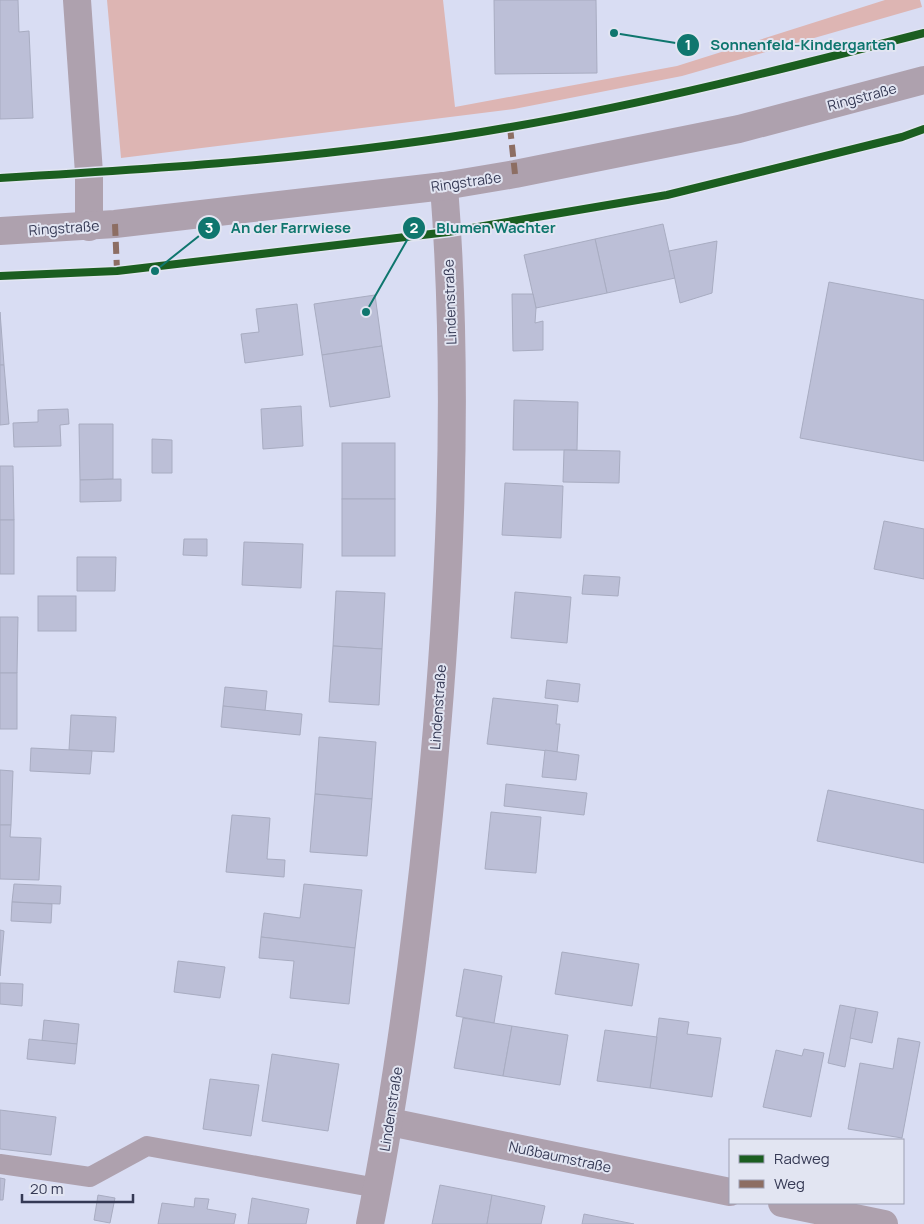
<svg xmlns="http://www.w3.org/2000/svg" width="924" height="1224" viewBox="0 0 924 1224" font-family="Manrope,sans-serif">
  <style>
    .green { fill: #ddb5b3 }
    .building { fill: #bcbfd7; stroke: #a8acc1 }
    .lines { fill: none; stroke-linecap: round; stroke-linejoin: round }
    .service { stroke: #aea1ae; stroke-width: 20 }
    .minor { stroke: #aea1ae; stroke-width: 28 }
    .tertiary { stroke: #aea1ae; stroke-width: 28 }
    .quiet { stroke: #8d6e63; stroke-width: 6; stroke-dasharray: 12 6; stroke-linecap: butt }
    .cycleway-casing { stroke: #e2e5f2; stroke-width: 11 }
    .cycleway { stroke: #1b5e20; stroke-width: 8 }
    .labels { text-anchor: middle; stroke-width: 4; stroke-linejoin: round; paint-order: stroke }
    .street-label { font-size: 14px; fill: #353954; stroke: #e2e5f2 }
    .leader { fill: none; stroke: #0f766e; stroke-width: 2 }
    .callout-dot { fill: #0f766e; stroke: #e2e5f2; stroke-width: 2 }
    .mark-label { font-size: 15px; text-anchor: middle; font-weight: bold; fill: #fff }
    .callout-label { font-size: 15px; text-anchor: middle; font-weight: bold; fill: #0f766e; stroke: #e2e5f2; stroke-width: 4; stroke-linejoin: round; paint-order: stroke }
  </style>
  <rect width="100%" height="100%" fill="#d9ddf3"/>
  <polygon class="green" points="107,0 443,0 455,107 677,66 885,0 920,0 922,7 682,76 514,109 121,158"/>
  <g class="building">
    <polygon points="0,0 18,0 19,32 29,31 33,118 0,119"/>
    <polygon points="494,0 596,0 597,73 495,74"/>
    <polygon points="663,224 675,278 607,293 595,239"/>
    <polygon points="595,239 607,293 536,308 524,255"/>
    <polygon points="717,241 712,293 680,303 669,251"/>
    <polygon points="829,282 924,300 924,461 800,438"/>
    <polygon points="512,294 533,294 536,308 535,323 543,321 543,350 513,351"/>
    <polygon points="375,295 382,346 322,355 314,304"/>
    <polygon points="297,304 303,355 245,363 241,334 259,332 256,309"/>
    <polygon points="0,312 4,365 0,365"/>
    <polygon points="382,346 390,397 330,407 322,355"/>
    <polygon points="0,365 4,365 9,424 0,425"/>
    <polygon points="514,400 578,402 577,450 513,450"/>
    <polygon points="301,406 303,446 263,449 261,409"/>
    <polygon points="68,409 69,424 60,425 61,446 14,447 13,423 38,422 38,410"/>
    <polygon points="79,424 113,424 113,479 80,480"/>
    <polygon points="152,439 172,440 172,473 152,473"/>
    <rect x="342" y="443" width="53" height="56"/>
    <polygon points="564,450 620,451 619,483 563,482"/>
    <polygon points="0,466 13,466 14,520 0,520"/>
    <polygon points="121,479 121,501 80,502 80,480"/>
    <polygon points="505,483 563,486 561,538 502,535"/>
    <rect x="342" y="499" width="53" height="57"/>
    <rect x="0" y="520" width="14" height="54"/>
    <polygon points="884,521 924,529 924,579 874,569"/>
    <polygon points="184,539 207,539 207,556 183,555"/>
    <polygon points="244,542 303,544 301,588 242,585"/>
    <polygon points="77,557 116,557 115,591 77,591"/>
    <polygon points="584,575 620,577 618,596 582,594"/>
    <polygon points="336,591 385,593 382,649 333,646"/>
    <polygon points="515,592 571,597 567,643 511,638"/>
    <rect x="38" y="596" width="38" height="35"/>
    <polygon points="0,617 18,617 17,673 0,673"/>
    <polygon points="333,646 382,649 379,705 329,702"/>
    <rect x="0" y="673" width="17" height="56"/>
    <polygon points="547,680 580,684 578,702 545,698"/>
    <polygon points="225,687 267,691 265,711 223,706"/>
    <polygon points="493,698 558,705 556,724 560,724 557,752 487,744"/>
    <polygon points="223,706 302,714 300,735 221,727"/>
    <polygon points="71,715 116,717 114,752 69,750"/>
    <polygon points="319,737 376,742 372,799 315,794"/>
    <polygon points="31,748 92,751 90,774 30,771"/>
    <polygon points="545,750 579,755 576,780 542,777"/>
    <polygon points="0,770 13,771 11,825 0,825"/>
    <polygon points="506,784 587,793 584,815 504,806"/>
    <polygon points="828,790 924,810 924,863 817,841"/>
    <polygon points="315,794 372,799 367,856 310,852"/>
    <polygon points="491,812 541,817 536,873 485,869"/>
    <polygon points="232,815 270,818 267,859 285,860 284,877 226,872"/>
    <polygon points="0,825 11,825 10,837 41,838 39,880 0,879"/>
    <polygon points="14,884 61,886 60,904 12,902"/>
    <polygon points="304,884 362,890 355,948 261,937 264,913 300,918"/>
    <polygon points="12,902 52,904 51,923 11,921"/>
    <polygon points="0,930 4,931 0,976"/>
    <polygon points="261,937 355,948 349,1004 290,998 294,961 259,958"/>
    <polygon points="562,952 639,964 632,1006 555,994"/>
    <polygon points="178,961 225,967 220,998 174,992"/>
    <polygon points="464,969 502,976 494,1023 456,1016"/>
    <polygon points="0,983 23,984 22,1006 0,1004"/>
    <polygon points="840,1005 856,1008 845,1067 828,1063"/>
    <polygon points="856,1008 878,1012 872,1043 850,1038"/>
    <polygon points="463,1018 512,1026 503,1076 454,1068"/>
    <polygon points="659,1018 689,1022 687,1034 721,1038 712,1097 650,1088"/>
    <polygon points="44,1020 79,1024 77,1044 42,1041"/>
    <polygon points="512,1026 568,1035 560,1085 503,1076"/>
    <polygon points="605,1030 657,1037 650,1088 597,1081"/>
    <polygon points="898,1038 920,1042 902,1138 848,1129 860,1063 893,1069"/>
    <polygon points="29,1039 77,1044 75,1064 27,1059"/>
    <polygon points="804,1049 824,1053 811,1117 763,1107 776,1050 802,1056"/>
    <polygon points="272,1054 339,1064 328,1131 262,1121"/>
    <polygon points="210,1079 259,1085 251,1136 203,1129"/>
    <polygon points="0,1110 56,1117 51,1155 0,1149"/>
    <polygon points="0,1178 5,1179 3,1200 0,1200"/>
    <polygon points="440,1185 492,1195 487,1224 432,1224"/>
    <polygon points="98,1195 115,1198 110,1223 94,1220"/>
    <polygon points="492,1195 545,1206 541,1224 487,1224"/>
    <polygon points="195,1198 209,1199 207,1209 236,1214 234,1224 158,1224 162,1203 194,1207"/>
    <polygon points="252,1198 309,1209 306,1224 248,1224"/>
    <polygon points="584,1214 634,1224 582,1224"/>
  </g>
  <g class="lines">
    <polyline class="service" points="0,1164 90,1177 147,1146 377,1188"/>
    <g class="minor">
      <polyline points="77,0 89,173 89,227"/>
      <polyline points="390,1122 730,1192"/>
      <polyline points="782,1203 884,1224"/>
      <path d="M370,1224C397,1089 415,952 429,814C450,606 460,395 444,186"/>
    </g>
    <polyline class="tertiary" points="0,231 115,224 444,186 515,174 739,129 924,80"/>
    <g class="quiet">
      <polyline points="510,127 515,174"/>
      <polyline points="115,224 117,271"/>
    </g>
    <g class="cycleway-casing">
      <g id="cycleway">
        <path d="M0,178C171,168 342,157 511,127C650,103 787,68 924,33"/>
        <polyline points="0,276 117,271 448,232 667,195 902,137 924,129"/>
      </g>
    </g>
    <use href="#cycleway" class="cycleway"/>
  </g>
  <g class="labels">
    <g class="street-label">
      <text transform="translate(862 97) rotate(-15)" y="5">Ringstraße</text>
      <text transform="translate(466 182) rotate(-8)" y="5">Ringstraße</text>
      <text transform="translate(64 228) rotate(-4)" y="5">Ringstraße</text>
      <text transform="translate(450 302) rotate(-92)" y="5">Lindenstraße</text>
      <text transform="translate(438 707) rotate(-86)" y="5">Lindenstraße</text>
      <text transform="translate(391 1109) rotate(-81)" y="5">Lindenstraße</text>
      <text transform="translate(560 1157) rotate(12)" y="5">Nußbaumstraße</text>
    </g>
  </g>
  <path class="leader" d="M614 33L688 45M366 312L414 228M155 271L209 228"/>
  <g class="callout-dot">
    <circle cx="614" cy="33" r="5"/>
    <circle cx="366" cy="312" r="5"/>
    <circle cx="155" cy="271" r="5"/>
    <circle cx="688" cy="45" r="12"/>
    <circle cx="414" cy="228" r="12"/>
    <circle cx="209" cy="228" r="12"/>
  </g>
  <g class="mark-label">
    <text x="688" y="50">1</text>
    <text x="414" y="233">2</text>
    <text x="209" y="233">3</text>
  </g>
  <g class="callout-label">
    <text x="803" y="50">Sonnenfeld-Kindergarten</text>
    <text x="496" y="233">Blumen Wachter</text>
    <text x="291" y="233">An der Farrwiese</text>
  </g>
  <rect x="729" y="1139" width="175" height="65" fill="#e2e5f2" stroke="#9da0b3"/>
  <rect x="739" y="1155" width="25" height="8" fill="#1b5e20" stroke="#9da0b3"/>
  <text x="774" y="1164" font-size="15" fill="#353954">Radweg</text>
  <rect x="739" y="1180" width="25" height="8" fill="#8d6e63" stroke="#9da0b3"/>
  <text x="774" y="1189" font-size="15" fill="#353954">Weg</text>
  <path d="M22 1194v8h111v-8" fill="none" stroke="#353954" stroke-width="2.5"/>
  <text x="30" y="1194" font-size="15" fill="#353954" stroke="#e2e5f2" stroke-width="4" paint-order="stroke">20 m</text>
</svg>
